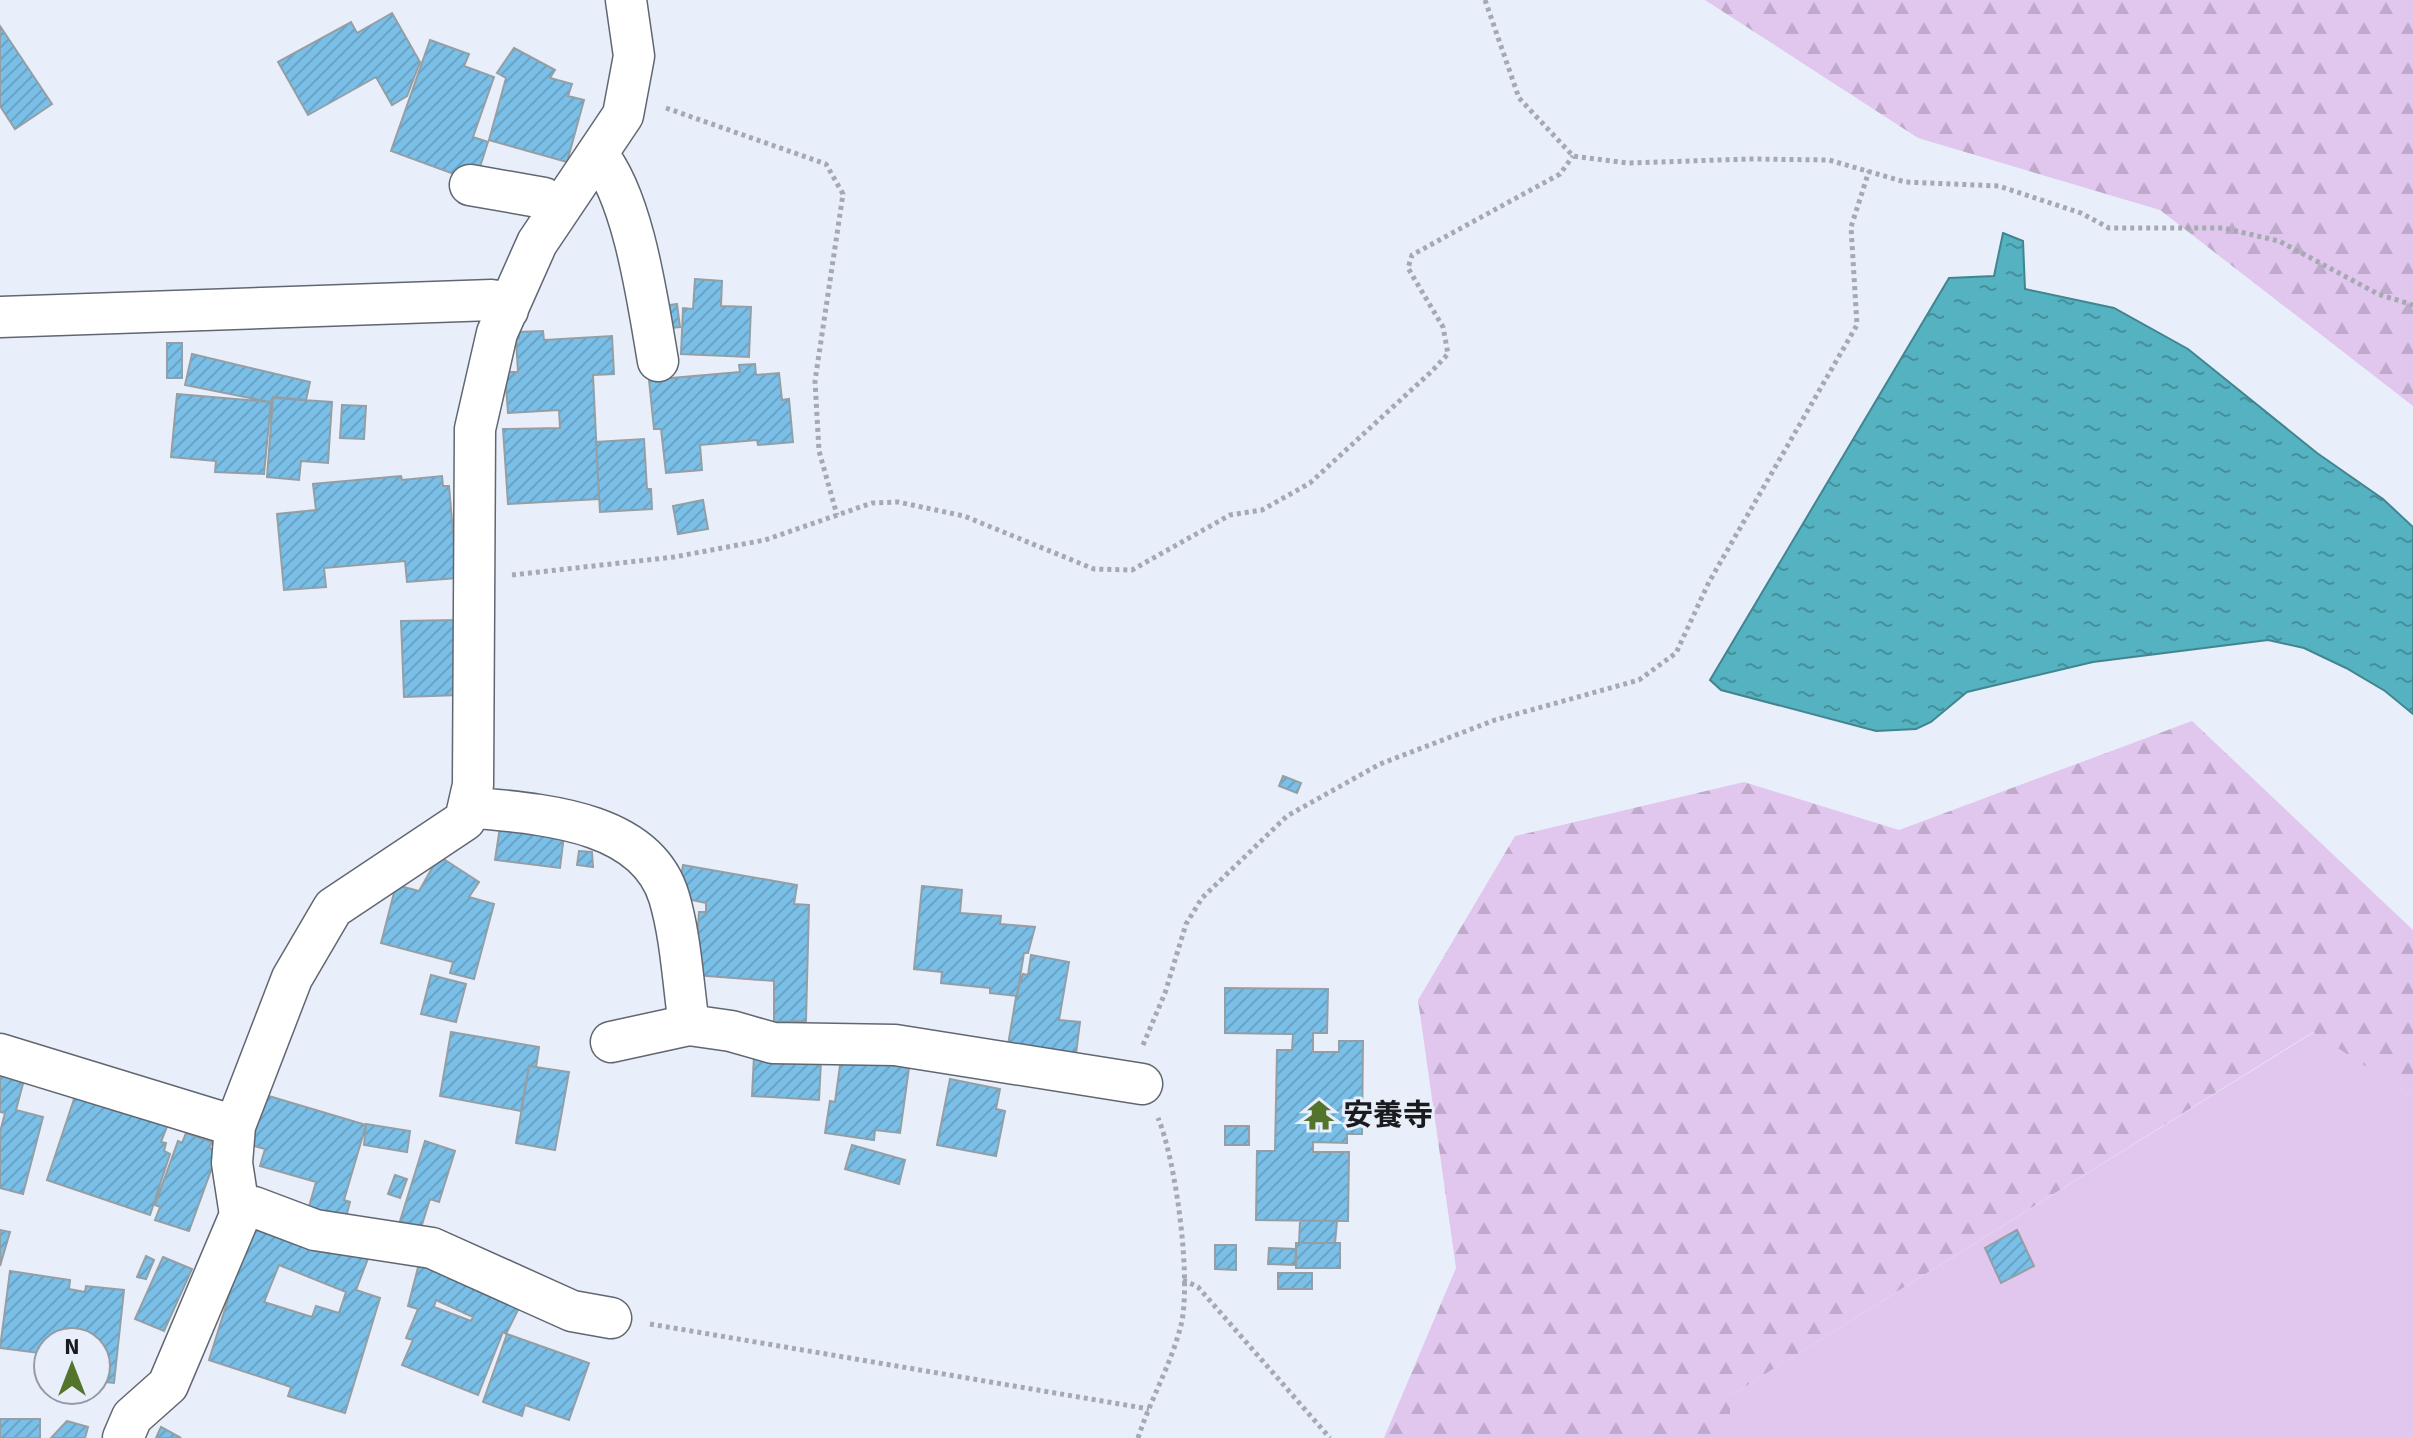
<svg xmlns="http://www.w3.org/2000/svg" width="2413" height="1438" font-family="Signika,'Noto Sans JP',sans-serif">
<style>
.green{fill:#e1c6ee}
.forest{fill:url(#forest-firs)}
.water{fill:url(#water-ripples);stroke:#428590;stroke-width:2}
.building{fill:url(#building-hatch);stroke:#949fa5;stroke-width:2;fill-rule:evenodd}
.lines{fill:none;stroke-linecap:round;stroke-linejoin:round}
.street-casing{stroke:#616770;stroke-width:43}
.path{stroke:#a5aab2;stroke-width:5;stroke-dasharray:4 4;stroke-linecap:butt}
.street{stroke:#fff;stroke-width:40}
.labels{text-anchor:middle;stroke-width:6;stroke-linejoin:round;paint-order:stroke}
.poi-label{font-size:30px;font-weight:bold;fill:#191b1f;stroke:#e9effa;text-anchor:start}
</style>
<defs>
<pattern id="forest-firs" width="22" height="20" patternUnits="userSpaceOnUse" patternTransform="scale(2)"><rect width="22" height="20" fill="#e1c6ee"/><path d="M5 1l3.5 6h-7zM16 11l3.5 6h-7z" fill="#c0aacc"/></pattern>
<pattern id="water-ripples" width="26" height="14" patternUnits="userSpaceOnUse" patternTransform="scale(2)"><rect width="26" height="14" fill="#54b2c1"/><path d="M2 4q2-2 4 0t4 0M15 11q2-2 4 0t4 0" fill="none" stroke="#45909c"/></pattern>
<pattern id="building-hatch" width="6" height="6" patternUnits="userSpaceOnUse" patternTransform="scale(2)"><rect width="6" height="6" fill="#79bfe7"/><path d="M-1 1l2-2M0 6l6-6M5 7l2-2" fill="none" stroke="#68a4c6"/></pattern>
</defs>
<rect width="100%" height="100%" fill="#e9effa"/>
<!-- green -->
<path class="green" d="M2314,1032L2413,1097V1438H1730V1396Z"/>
<!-- forest -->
<path class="forest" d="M1705,0H2413V406L2160,210L1918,138Z
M2192,721L2413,930V1097L2313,1032L1730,1396V1438H1384L1456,1268L1418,1000L1515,836L1744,782L1899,830Z"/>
<!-- water -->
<path class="water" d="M2003,233L2023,241L2025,289L2114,308L2188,349L2317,453L2383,499L2413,527V714L2385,691L2346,668L2304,648L2268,640L2093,662L1967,692L1931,722L1916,729L1876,731L1721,690L1710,680L1949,278L1994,276Z"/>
<!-- building -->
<path class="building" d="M392,13L420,62L407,96L392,105L376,77L308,115L278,62L351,22L357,33Z
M0,26L52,104L15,129L0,106Z
M430,40L469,54L464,66L494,77L473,137L488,142L479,170L466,165L462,177L391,151Z
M514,48L555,70L550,78L572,84L568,96L584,100L567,162L489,140L506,78L497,73Z
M695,279L722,281L721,306L751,307L749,357L681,354L683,308L693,309Z
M677,304L680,327L659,329L656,307Z
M543,331L544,340L612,336L614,374L593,375L599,499L508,504L503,429L560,428L559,410L508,413L505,372H518L516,338H519V332Z
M167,343H182V378H167Z
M192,354L310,382L306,400L273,397L270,402L185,385Z
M755,364L756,375L779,373L782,400L789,399L793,442L758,445L757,440L700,445L702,470L666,473L661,429H654L649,380L740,372L739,365Z
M177,394L271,402L264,474L215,472L216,461L171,457Z
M273,398L332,402L328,463L301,461L299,480L267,477Z
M342,405L366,406L364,439L340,438Z
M644,439L647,489H651L652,509L600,512L596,442Z
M401,476L402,480L442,476L443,486H449L457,578L407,582L405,561L324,568L326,587L284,590L277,514L316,510L313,484Z
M703,500L708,529L678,534L673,506Z
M458,620L459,695L404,697L401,621Z
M1283,776L1301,783L1297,793L1279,786Z
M500,827L564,835L560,868L495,860Z
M579,851L592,852L593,867L577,865Z
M439,856L479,882L469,897L494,904L474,979L450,973L453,962L381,943L396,885L419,891Z
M683,865L797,885L794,904L809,905L806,1021L774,1022V981L694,975L699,912H706V903L678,897Z
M922,886L962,890L960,913L1001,916L1000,924L1035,927L1028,953H1024L1017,996L990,993V988L941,983L942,972L914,969Z
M1031,955L1069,962L1059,1020L1080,1022L1076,1054L1008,1045L1016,997L1023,974L1028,975Z
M431,975L466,984L456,1022L421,1014Z
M1225,988L1328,989L1327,1033H1313V1052H1339V1041H1363L1362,1134H1347V1143L1313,1142V1152H1349L1348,1221L1256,1220L1257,1151H1275L1277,1050H1292L1293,1034L1225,1033Z
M451,1032L539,1047L536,1067L529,1066L521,1111L440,1096Z
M754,1056L821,1061L819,1100L752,1096Z
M841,1058L909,1068L900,1133L875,1130L874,1140L825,1133L830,1101L835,1102Z
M529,1066L569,1072L555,1150L516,1143Z
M0,1073L24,1080L16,1110L43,1117L23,1194L0,1188V1132L5,1113L0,1112Z
M950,1079L1000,1089L996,1109L1005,1111L996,1156L937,1145Z
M76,1093L168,1124L161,1142L166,1143L164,1151L170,1154L150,1215L47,1180Z
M262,1094L366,1125L344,1200L350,1202L345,1221L308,1210L316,1182L260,1166L265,1149L247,1144Z
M366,1124L410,1131L407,1152L364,1145Z
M1225,1126H1249V1145H1225Z
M186,1133L212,1142L209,1148L218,1151L189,1231L155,1220L160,1207L155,1205L178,1141L182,1143Z
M425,1141L455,1151L439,1202L430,1199L421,1228L400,1221Z
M852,1145L905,1160L899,1184L845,1169Z
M395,1175L407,1179L400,1198L388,1194Z
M252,1213L369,1256L356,1290L380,1298L345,1413L288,1396L291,1387L209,1360L229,1296L220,1292ZM279,1265L346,1292L339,1313L316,1306L312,1317L264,1302Z
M1300,1221H1337L1335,1243H1299Z
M0,1230L10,1232L0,1266Z
M2017,1230L2034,1266L2001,1283L1985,1248Z
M1296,1243H1340V1268H1296Z
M1215,1245H1236V1270L1215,1269Z
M1269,1248L1296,1249L1295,1265L1268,1264Z
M146,1256L154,1260L146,1279L137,1277Z
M421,1256L522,1302L506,1334L503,1332L478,1395L402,1365L413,1340L406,1338L418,1309L408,1306ZM436,1300L473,1317L471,1321L434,1307Z
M163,1257L192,1269L164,1331L135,1319Z
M10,1271L70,1280L69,1289L85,1292L86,1286L124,1290L114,1383L96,1381V1342H48V1362L39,1360L40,1353L0,1348Z
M1278,1273H1312V1289H1278Z
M507,1334L589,1363L569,1420L525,1405L522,1416L483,1402Z
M0,1419H40V1438H0Z
M67,1421L88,1427L85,1438H51Z
M161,1427L181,1438H156Z"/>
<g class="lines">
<!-- street casing -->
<g class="street-casing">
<path id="street" d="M597,154C634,197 648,304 658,361
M470,185L544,198L559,210
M0,317L492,300L508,310
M468,807C536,814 645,818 669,897C681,937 683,984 689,1025
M611,1042L689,1025L731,1031L773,1043L895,1045L1142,1084
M0,1054L235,1126
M239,1209L254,1207L315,1230L432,1248L572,1311L611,1318
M123,1438L132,1417L168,1385L240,1215L232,1163L235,1126L292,978L333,908L465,820L473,785L475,429L497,333L537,243L623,115L634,56L626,0"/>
</g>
<!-- path -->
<path class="path" d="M1485,0L1519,98L1573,156L1627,163L1752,159L1829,160L1905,182L1999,186L2081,213L2109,228H2223L2279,241L2378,294L2413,305
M666,108L826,164L843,194L815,381L819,451L837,515
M512,575L674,557L765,540L872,503L898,502L964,516L1094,569L1132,570L1230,515L1262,510L1310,483L1431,372L1448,354L1443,327L1408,268L1412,255L1560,174L1573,156
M1143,1045L1165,993L1186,924L1202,898L1287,816L1380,764L1495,720L1639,680L1676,653L1709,582L1857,325L1851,227L1869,171
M1183,1280L1198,1287L1330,1438
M650,1324L1149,1409
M1138,1438C1150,1401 1170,1366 1180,1329C1193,1286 1176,1160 1158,1118"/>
<!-- street -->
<use href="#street" class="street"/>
</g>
<!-- icons -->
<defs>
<g id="temple-bare" transform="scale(2.4)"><path d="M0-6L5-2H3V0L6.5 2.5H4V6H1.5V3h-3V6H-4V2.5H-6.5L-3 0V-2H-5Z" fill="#53742b" stroke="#e9effa" stroke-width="2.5" paint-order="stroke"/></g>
</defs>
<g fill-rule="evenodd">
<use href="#temple-bare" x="1319" y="1115"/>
</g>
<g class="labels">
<!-- poi labels -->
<g class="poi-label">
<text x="1343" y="1125">安養寺</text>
</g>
</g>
<!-- north arrow -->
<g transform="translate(72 1366)"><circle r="38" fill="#e9effa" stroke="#969aa2" stroke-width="2"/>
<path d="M0-6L14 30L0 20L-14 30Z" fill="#53742b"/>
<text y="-12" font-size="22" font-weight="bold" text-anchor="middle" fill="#191b1f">N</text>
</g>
</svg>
